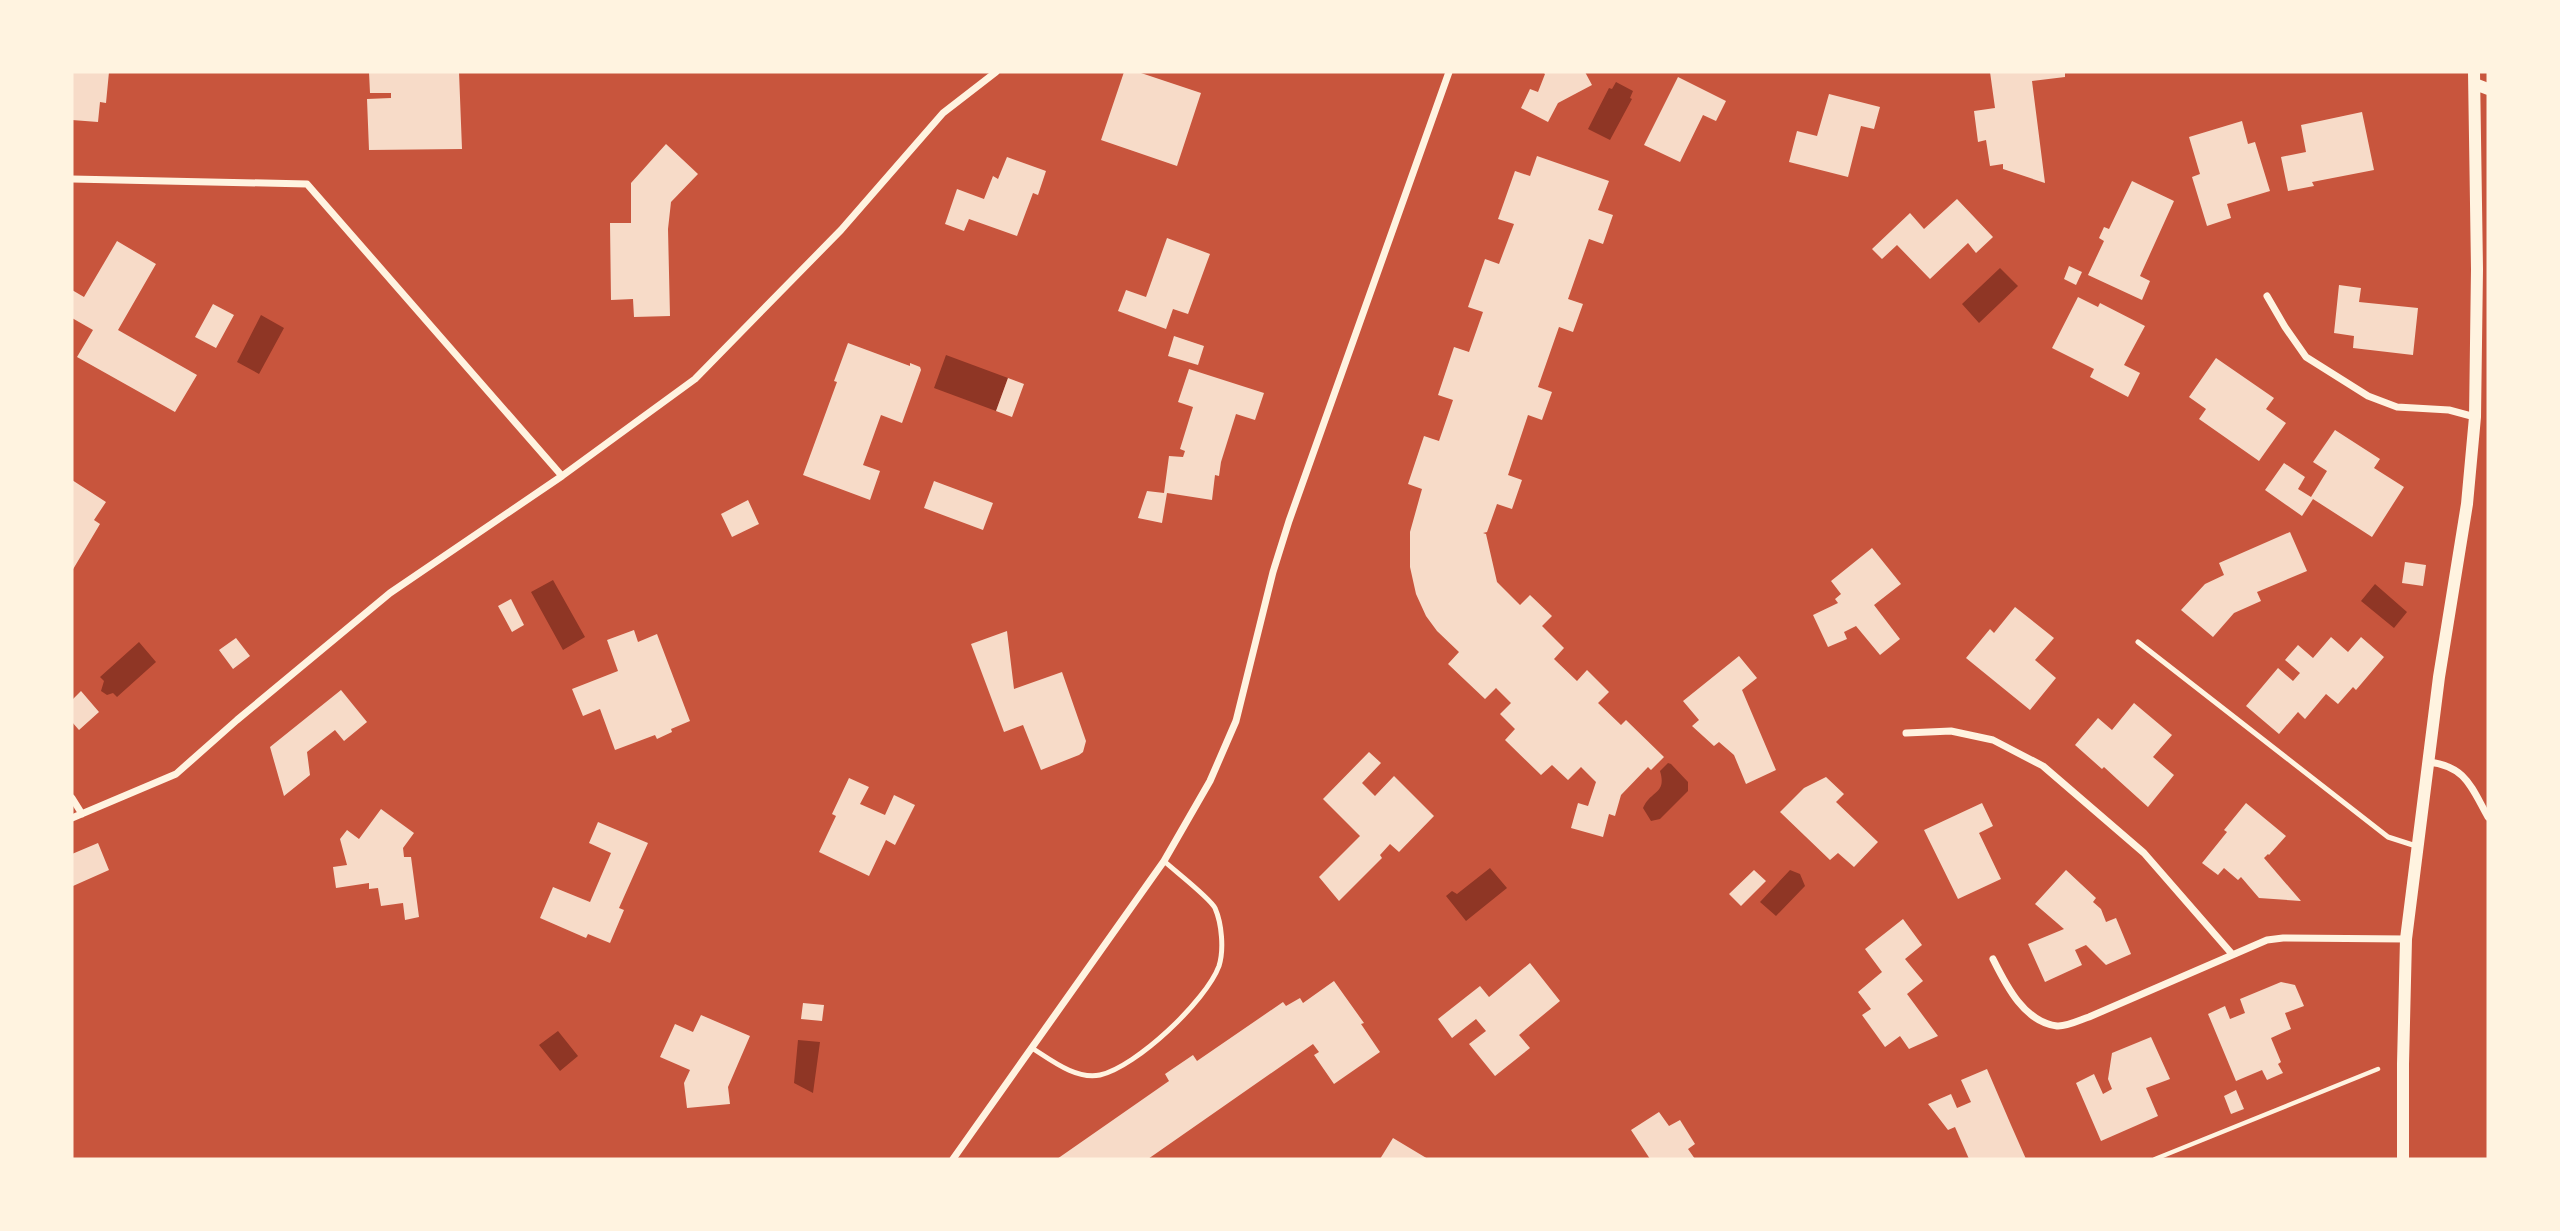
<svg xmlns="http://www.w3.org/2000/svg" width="2560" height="1231" font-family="'Golos Text',sans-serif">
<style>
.water{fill:#8f3625}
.building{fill:#f7dbc8}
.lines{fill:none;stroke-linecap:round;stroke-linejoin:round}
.path{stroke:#fff3e0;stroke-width:4.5}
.service{stroke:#fff3e0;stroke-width:5}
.minor{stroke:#fff3e0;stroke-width:7}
.tertiary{stroke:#fff3e0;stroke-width:12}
</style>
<rect width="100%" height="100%" fill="#c8553d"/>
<!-- water -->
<path class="water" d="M1616,82L1633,91L1630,98L1632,99L1610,140L1588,129L1609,88L1612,89Z
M2000,268L2018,286L1979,323L1962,304Z
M261,315L284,328L259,374L237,362Z
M946,355L1008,378L996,411L934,388Z
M553,580L585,637L563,650L531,592Z
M2375,584L2407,612L2394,628L2361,601Z
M139,642L156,662L117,697L113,693L107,695L101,691L104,681L100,677Z
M1668,763L1671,764L1688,782V791L1660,819L1651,821L1643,808C1651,790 1667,794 1660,771Z
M1490,868L1507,888L1466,921L1446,896L1452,891L1457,894Z
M1790,870L1800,874L1805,886L1776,916L1760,902Z
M558,1031L578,1056L560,1071L539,1045Z
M798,1040L820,1042L813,1093L794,1083Z"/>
<!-- building -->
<path class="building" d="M72,72H109L106,103L100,102L98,122L72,120Z
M369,72H459L462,149L369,150L367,99L391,98V93H370Z
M1124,72H1138L1201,93L1177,166L1101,140Z
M1543,72H1585L1592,85L1558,103L1548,122L1521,108L1530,89L1538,92L1545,74Z
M1990,72H2065V77L2032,81L2045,183L2003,169V164L1990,166L1986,140L1978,142L1974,111L1995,108Z
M1678,77L1726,101L1716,121L1703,115L1680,162L1644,145Z
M1829,94L1880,107L1874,129L1861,126L1848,177L1789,162L1797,131L1817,136Z
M2362,112L2374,170L2312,182L2314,186L2288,191L2281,157L2306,152L2301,125Z
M2242,121L2248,144L2255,142L2270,191L2227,204L2231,218L2207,226L2192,177L2200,174L2189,137Z
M666,144L698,174L671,202L668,229L670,316L634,317L633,299L611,300L610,223H631V183Z
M1537,156L1609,181L1598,210L1613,215L1603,244L1589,239L1568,299L1583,304L1573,332L1559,327L1538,387L1552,392L1542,420L1528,415L1508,475L1522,480L1512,509L1497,504L1487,532L1483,533L1486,534L1497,582L1520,605L1530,595L1552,616L1542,626L1564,648L1554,659L1577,681L1587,670L1609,692L1598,703L1621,725L1626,720L1664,757L1651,770L1648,767L1621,795L1615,816L1609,814L1603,837L1571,828L1578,803L1588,806L1596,782L1581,767L1568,780L1552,765L1541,775L1505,740L1515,729L1500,714L1511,703L1496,688L1485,699L1448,664L1459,652L1437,631L1426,616L1416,594L1410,567V532L1422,489L1408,484L1424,436L1439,441L1453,400L1438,395L1454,347L1469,352L1483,312L1468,307L1485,259L1499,264L1514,224L1498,219L1515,171L1530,176Z
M1007,157L1046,171L1038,195L1033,193L1017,236L969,219L964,231L945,224L957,189L984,199L993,176L998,179Z
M2132,181L2174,201L2140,276L2150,281L2142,300L2088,275L2104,241L2099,238L2104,227L2109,229Z
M1957,199L1993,237L1976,253L1968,243L1930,279L1897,245L1882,259L1872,249L1910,213L1924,229Z
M1167,238L1210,254L1188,314L1173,309L1166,329L1118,311L1126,290L1146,297Z
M117,241L156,264L118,330L197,375L175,412L77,357L93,330L72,318V290L84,297Z
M2069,266L2082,272L2076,285L2064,279Z
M2339,285L2361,288L2359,302L2418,308L2413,355L2353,348L2354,336L2334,333Z
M2078,297L2098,307L2100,303L2145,326L2124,365L2140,373L2128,397L2090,377L2094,369L2052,348Z
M213,304L234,315L216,348L195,337Z
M1174,336L1204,346L1198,365L1168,356Z
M848,343L910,366V363L920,367L921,370L902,423L881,415L863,465L880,471L870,500L803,475L837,382L834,381Z
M2216,358L2274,398L2266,409L2286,423L2259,461L2199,419L2206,409L2189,397Z
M1189,369L1264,393L1255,420L1236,414L1221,462L1219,476L1215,475L1212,500L1167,493L1162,523L1138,518L1147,491L1164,493L1169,456L1183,457L1185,451L1180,449L1193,407L1178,402Z
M1008,378L1024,384L1012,417L996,411Z
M2335,430L2380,459L2374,468L2404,487L2372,537L2313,499L2302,516L2265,490L2284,463L2305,477L2298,489L2311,497L2327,471L2313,462Z
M72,480L106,502L94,520L100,524L72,571Z
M934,481L993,503L983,530L924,508Z
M748,500L759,524L732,537L721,514Z
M2290,532L2307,571L2257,592L2261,601L2234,613L2213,637L2181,610L2205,584L2224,575L2219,563Z
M1872,548L1901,584L1874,605L1900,639L1880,655L1856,626L1844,632L1847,639L1828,647L1813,615L1838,603L1835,599L1841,594L1831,581Z
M2405,562L2426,565L2423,586L2402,583Z
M511,599L524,625L512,632L498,606Z
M2015,607L2054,638L2035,660L2056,678L2030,710L1966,658L1990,629L1994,633Z
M634,630L638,642L657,634L690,721L671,729L672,732L657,739L655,735L615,750L600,709L583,716L572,689L618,671L607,640Z
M1007,631L1014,689L1062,672L1086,741L1083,752L1079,755L1041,770L1023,725L1004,732L971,644Z
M2331,637L2348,652L2361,637L2384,657L2356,690L2353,687L2338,704L2326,694L2305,719L2298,712L2279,734L2246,706L2278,668L2293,681L2300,673L2285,660L2298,645L2313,658Z
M236,638L250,656L233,669L219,650Z
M1739,656L1757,678L1742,690L1776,770L1746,784L1734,755L1719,742L1714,746L1692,726L1699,720L1683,701Z
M341,690L367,722L344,741L335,730L307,752L310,775L284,796L270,747Z
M81,691L99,712L79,730L72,722V700Z
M2134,703L2172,735L2153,757L2174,775L2148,807L2117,779L2104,767L2102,769L2075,745L2098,718L2112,730Z
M1369,752L1381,763L1362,783L1375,796L1394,776L1434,816L1399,852L1390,844L1380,855L1382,858L1339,901L1319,877L1360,836L1323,799Z
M1826,777L1844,794L1836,802L1878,842L1854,867L1838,853L1830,860L1780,812L1804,788Z
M849,778L869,787L860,804L885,815L894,795L915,805L895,845L886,840L869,876L819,852L836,816L832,814Z
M1982,803L1993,826L1979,833L2001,879L1958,899L1924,830Z
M2246,803L2286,836L2269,855L2268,854L2264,858L2301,901L2259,898L2241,877L2238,880L2224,868L2218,875L2202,863L2227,832L2224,830Z
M381,809L414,833L403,848L404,857H411L419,917L405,920L403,903L381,906L378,888L369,889V883L336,888L333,867L347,865L340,839L347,830L359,839Z
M598,822L648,843L619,908L624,910L610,943L588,934L586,938L540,918L553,887L590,902L611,853L589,843Z
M98,843L109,870L73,886L72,854Z
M1754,870L1766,881L1741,906L1729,894Z
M2066,870L2096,898L2093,902L2101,909L2106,922L2116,918L2131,954L2106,965L2086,945L2075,950L2082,965L2045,982L2028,944L2064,929L2035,904Z
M1903,919L1922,945L1905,959L1923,981L1907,994L1938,1036L1909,1049L1900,1036L1885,1047L1862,1015L1871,1009L1858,992L1882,972L1865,949Z
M1530,963L1560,1001L1519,1035L1530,1048L1495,1076L1469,1044L1486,1031L1476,1019L1452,1038L1438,1019L1480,986L1489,997Z
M1334,981L1364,1023L1361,1024L1380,1052L1334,1084L1314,1055L1319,1052L1313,1044L1148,1159H1057L1169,1081L1165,1074L1193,1055L1197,1061L1283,1002L1286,1006L1300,998L1303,1003Z
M2281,982L2295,985L2304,1006L2285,1013L2291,1029L2271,1038L2281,1062L2278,1064L2283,1073L2267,1080L2262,1070L2236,1081L2208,1014L2225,1006L2230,1019L2245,1013L2240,999Z
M803,1003L824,1005L822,1021L801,1019Z
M701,1015L750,1036L728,1087L730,1104L687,1108L684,1083L690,1070L660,1057L675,1024L693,1032Z
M2151,1037L2170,1079L2146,1088L2158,1116L2101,1141L2076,1083L2094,1074L2103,1094L2112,1089L2108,1079L2112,1053Z
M1987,1069L2011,1125L2026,1159H1969L1955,1127L1948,1130L1928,1104L1951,1094L1957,1108L1971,1102L1961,1080Z
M2236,1090L2244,1109L2231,1114L2224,1096Z
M1659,1112L1669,1126L1680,1120L1695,1144L1688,1149L1695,1159H1650L1631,1130Z
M1393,1138L1428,1159H1380Z"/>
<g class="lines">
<!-- path -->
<path class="path" d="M2155,1159L2378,1069"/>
<!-- service -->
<path class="service" d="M2138,642L2388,837L2416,846
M1032,1048C1051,1060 1076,1080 1100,1075C1136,1067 1206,1001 1219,966C1224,950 1222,924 1215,908C1210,898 1175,871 1164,861"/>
<!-- minor -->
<path class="minor" d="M72,179L307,184L562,476
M2267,296L2285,327L2306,357L2368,396L2397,407L2449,410L2475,417
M1906,733L1951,731L1993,740L2043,766L2144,853L2232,954
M2428,762C2466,766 2471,787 2488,817
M72,798L82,814
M72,818L176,774L237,720L390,593L562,476L695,379L841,230L943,113L996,72
M1993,959C2006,985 2024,1022 2057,1026C2066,1027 2080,1020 2089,1017L2267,940L2283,938L2406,939
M953,1159L1164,861L1210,781L1236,721L1273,572L1289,521L1449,72"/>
<!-- tertiary -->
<path class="tertiary" d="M2475,84L2488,89
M2403,1159V1064L2406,939L2439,677L2467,504L2475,417L2477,269L2474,72"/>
</g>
<!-- border -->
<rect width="2560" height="1231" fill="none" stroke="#fff3e0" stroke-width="147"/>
</svg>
